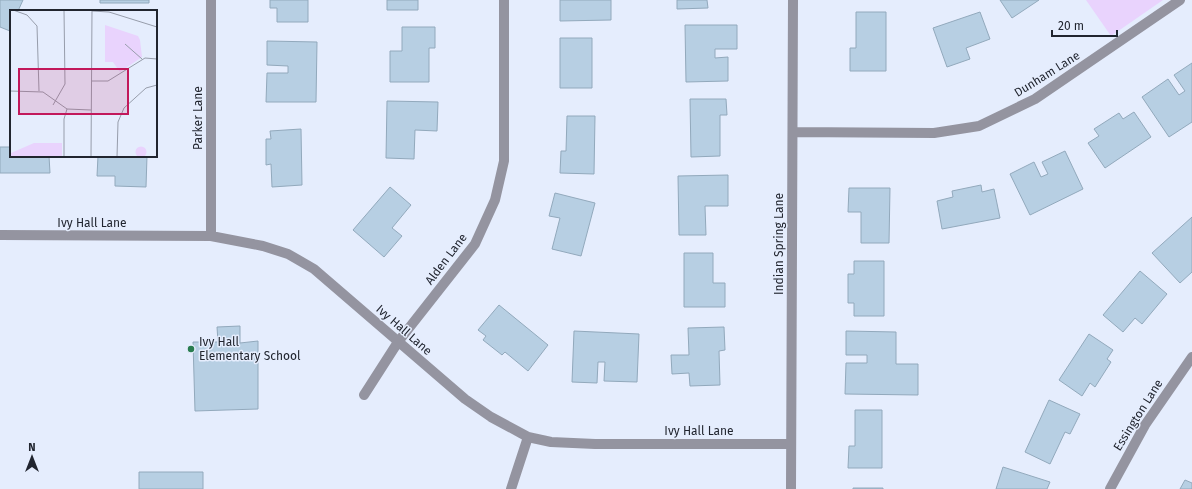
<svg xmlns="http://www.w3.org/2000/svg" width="1192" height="489" font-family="'Fira Sans',sans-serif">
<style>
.green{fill:#e9d3fd}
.building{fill:#b7cfe3;stroke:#92a9bc}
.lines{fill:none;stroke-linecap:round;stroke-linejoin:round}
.street{stroke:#9494a0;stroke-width:10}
.poi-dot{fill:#287c4f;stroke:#e5edfd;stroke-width:1.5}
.labels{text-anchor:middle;stroke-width:3;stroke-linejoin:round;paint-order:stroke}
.street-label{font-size:12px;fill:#21252f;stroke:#e5edfd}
.poi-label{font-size:12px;fill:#21252f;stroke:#e5edfd;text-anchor:start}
.inset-road{fill:none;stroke:#979dab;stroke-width:1}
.view{fill:#c2185b;fill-opacity:0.15;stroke:#c2185b;stroke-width:2}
.inset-edge{fill:none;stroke:#21252f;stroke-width:2}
</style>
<rect width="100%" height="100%" fill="#e5edfd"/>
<!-- green -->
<path class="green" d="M1086,0H1163L1111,36Z"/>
<!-- building -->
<path class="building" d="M0,0H23L18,11H11L10,31L0,27Z
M100,0H149V3H100Z
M270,0H308V22H277V8H270Z
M387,0H418V10H387Z
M560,0H611V20L560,21Z
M677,0H707L708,8L677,9Z
M1000,0H1039L1012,18Z
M856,12H886V71H850V48H856Z
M980,12L990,39L966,48L970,59L947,67L933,28Z
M685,25H737V49H715V58L728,57V81L686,82Z
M402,27H435V48H429V82H390V51H402Z
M560,38H592V88H560Z
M267,41L317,42L316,102H266L267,73H288V66L267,65Z
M1192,63V122L1169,137L1142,97L1168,79L1179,95L1185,91L1174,75Z
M690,99H726L727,115H720V156L691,157Z
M387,101L438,102L437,131L415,130L414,159L386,158Z
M1134,112L1151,137L1105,168L1088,143L1099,136L1094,129L1119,113L1123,119Z
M567,116H595L594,174L560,173L561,151H566Z
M301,129L302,185L272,187L271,164L266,165V139H271L270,131Z
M0,147H11V156H49L50,173H0Z
M1065,151L1083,189L1030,215L1010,174L1034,162L1041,177L1048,174L1042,162Z
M98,156H147L146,187L115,186V176H97Z
M728,175V206H705L706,235H679L678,176Z
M981,185L982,192L994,189L1000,218L942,229L937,201L953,197L952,191Z
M390,187L411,205L392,228L402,236L384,257L353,230Z
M849,188H890L889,243H861V212H848Z
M555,193L595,203L581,256L552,249L560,218L549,216Z
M1192,217V272L1180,283L1152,253Z
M684,253H713V283H725V307H684Z
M854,261H884V316H854V303H848V274H854Z
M1140,271L1167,294L1142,324L1135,318L1123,332L1103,315Z
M499,305L548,345L528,371L505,352L502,355L483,340L486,336L478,330Z
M240,326V343L258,341V409L195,411L193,342H218L217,327Z
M724,327L725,350L719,351L720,385L690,386L689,373L672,374L671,355H689L688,328Z
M574,331L639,334L637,382L604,381L605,362H598L597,383L572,382Z
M846,331L896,332V364H918V395L845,394L846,363H867V355H846Z
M1089,334L1113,350L1107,359L1111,362L1095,387L1090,383L1082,396L1059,380Z
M1049,400L1080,414L1070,434L1065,432L1050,464L1025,452Z
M855,410H882V468H848L849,446H855Z
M1003,467L1050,482L1047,489H996Z
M139,472H203V489H139Z
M1185,480L1192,483V489H1180Z
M853,488H883V489H853Z"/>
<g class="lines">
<!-- street -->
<path class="street" d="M211,0V236
M793,132L934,133L979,126L1035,99L1180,0
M0,235L211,236L263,246L288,254L314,269L465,399L491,417L528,437L551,442L595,444H791
M364,395L398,342L475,244L495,200L504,161V0
M511,489L528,437
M791,489L793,0
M1110,489L1145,425L1192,357"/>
</g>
<!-- markers -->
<circle class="poi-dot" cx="191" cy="349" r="4"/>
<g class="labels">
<!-- street labels -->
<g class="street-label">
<text transform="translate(1047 74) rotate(-32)" y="4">Dunham Lane</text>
<text transform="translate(198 118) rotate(-90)" y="4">Parker Lane</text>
<text x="92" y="227">Ivy Hall Lane</text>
<text transform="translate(779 244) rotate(-90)" y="4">Indian Spring Lane</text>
<text transform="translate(446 259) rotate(-53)" y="4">Alden Lane</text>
<text transform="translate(404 330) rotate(41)" y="4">Ivy Hall Lane</text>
<text transform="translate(1138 415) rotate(-58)" y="4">Essington Lane</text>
<text x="699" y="435">Ivy Hall Lane</text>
</g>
<!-- poi labels -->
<g class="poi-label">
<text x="199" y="346">Ivy Hall<tspan x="199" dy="14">Elementary School</tspan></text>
</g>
</g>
<!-- overview -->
<g transform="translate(10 10)">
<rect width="147" height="147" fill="#e5edfd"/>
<path d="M95,15L128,26L130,30L132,47L110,62L103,52H95ZM24,133H52V147H1V143ZM125.5 142a5.5 5.5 0 1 1 11 0a5.5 5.5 0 1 1-11 0Z" fill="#e9d3fd"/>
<path class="inset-road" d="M3,0L17,5L27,16L29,81M82,1L99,2L147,17M115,34L132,49M81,71H98L135,48L147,49M0,81L33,82L57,99L81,100M43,95L55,74L54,0M54,147V109L57,99M81,147L82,0M107,147L108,112L114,98L136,78L147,75"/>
<path class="view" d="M9,59H118V104H9Z"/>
<rect width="147" height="147" class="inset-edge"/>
</g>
<!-- north arrow -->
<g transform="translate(32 457)" stroke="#e5edfd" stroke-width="3" paint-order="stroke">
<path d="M0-3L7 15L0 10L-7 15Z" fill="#21252f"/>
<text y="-6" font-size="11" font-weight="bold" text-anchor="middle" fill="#21252f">N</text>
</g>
<!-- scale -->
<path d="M1052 30v6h65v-6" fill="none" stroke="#21252f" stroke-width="2"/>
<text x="1058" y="30" font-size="12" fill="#21252f" stroke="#e5edfd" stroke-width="3" paint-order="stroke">20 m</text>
</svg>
